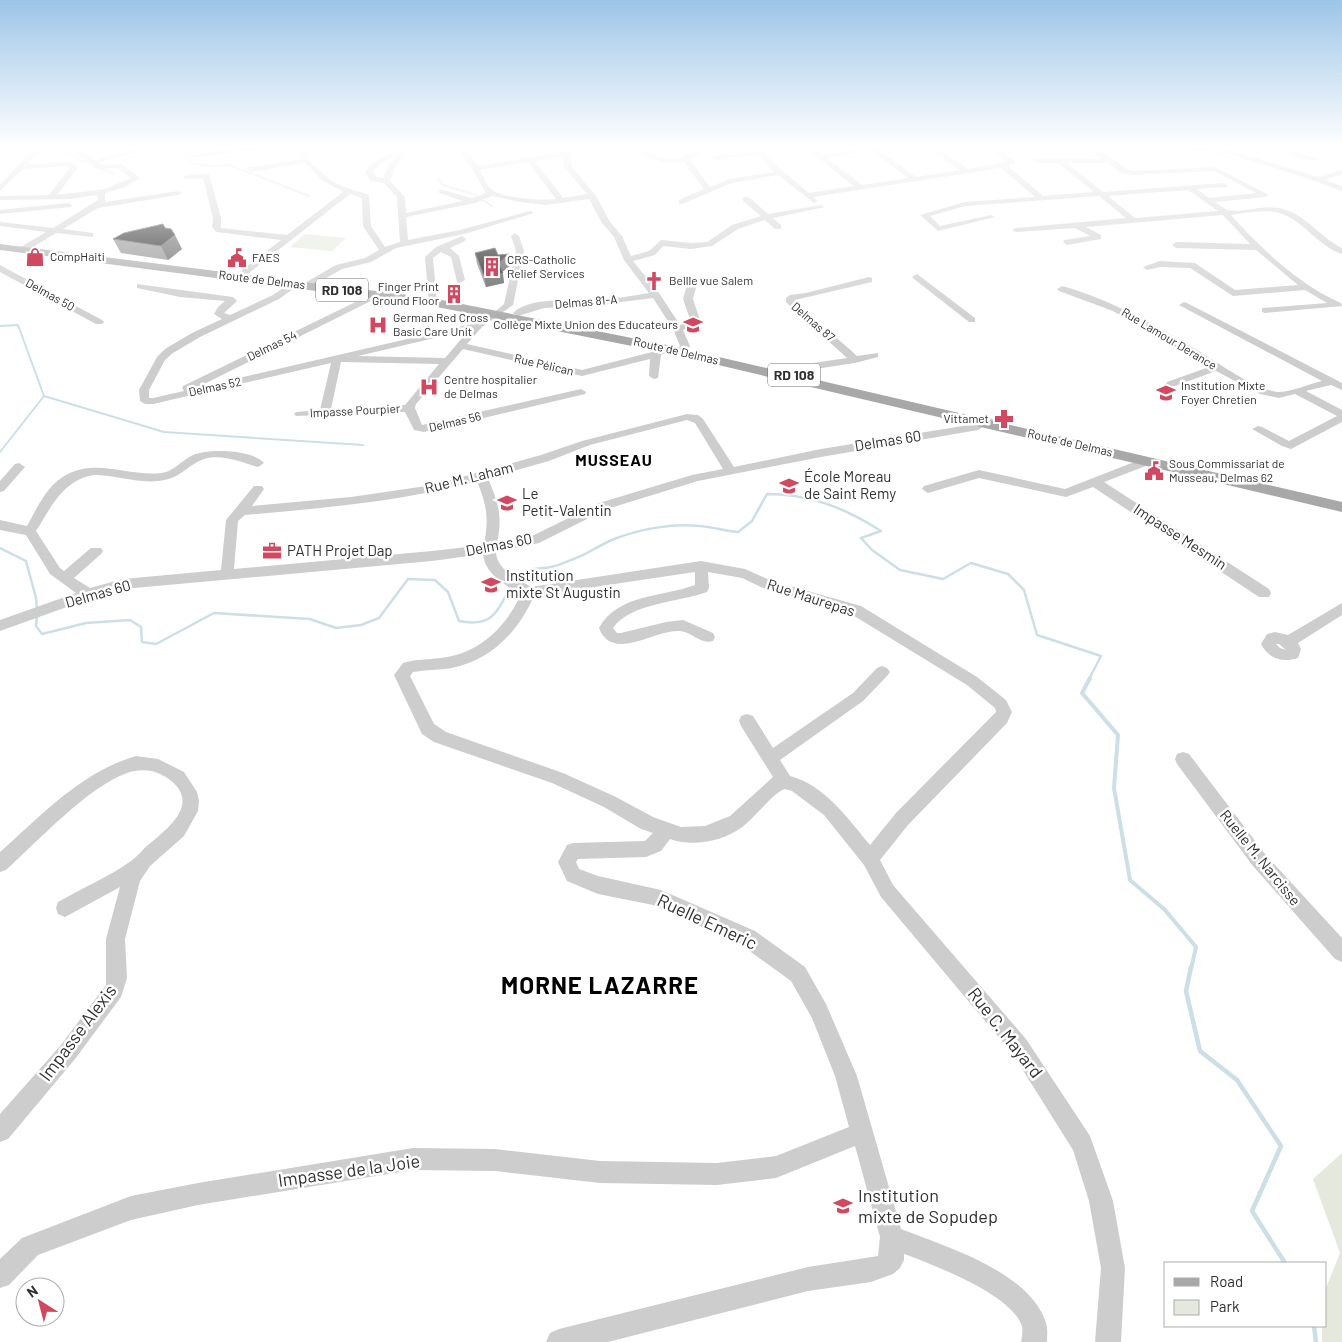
<svg xmlns="http://www.w3.org/2000/svg" width="1342" height="1342" font-family="Barlow,sans-serif">
<style>
.green{fill:#e4e8dd}
.lines{fill:none;stroke-linecap:round;stroke-linejoin:round}
.stream-far3{stroke:#ccdfe6;stroke-width:2}
.stream-far2{stroke:#ccdfe6;stroke-width:2.5}
.stream-far1{stroke:#ccdfe6;stroke-width:4}
.stream{stroke:#ccdfe6;stroke-width:4.5}
.minor{fill:#cdcdcd;fill-rule:evenodd}
.major{fill:#a8a8a8;fill-rule:evenodd}
.wall{fill:#8b8b8b}
.shaded-wall{fill:#5d5d5d}
.building{fill:#171717;stroke:#5d5d5d}
.labels{text-anchor:middle;stroke-width:5;stroke-linejoin:round;paint-order:stroke}
.far-poi-label{font-size:12px;fill:#303030;stroke:#fff;text-anchor:start}
.far-street-label{font-size:12px;fill:#303030;stroke:#fff}
.shield{fill:#fff;stroke:#6e6e6e;stroke-width:1}
.shield-label{font-size:14px;font-weight:bold;fill:#303030}
.street-label{font-size:15px;fill:#303030;stroke:#fff}
.poi-label{font-size:15px;fill:#303030;stroke:#fff;text-anchor:start}
.far-district-label{font-size:16px;font-weight:bold;letter-spacing:1px;fill:#000;stroke:#fff}
.near-street-label{font-size:18px;fill:#303030;stroke:#fff}
.near-poi-label{font-size:18px;fill:#303030;stroke:#fff;text-anchor:start}
.near-district-label{font-size:24px;font-weight:bold;letter-spacing:1px;fill:#000;stroke:#fff}
</style>
<rect width="100%" height="100%" fill="#fff"/>
<!-- green -->
<path class="green" d="M305,234L346,238L332,251L290,247Z
M1342,1153V1342H1322V1326H1326V1288L1340,1253L1313,1179Z"/>
<g class="lines">
<!-- stream-far3 -->
<path class="stream-far3" d="M49,145L92,165
M166,145L180,152L193,164L210,166L230,165L309,196
M98,167L114,174
M438,178L443,185L473,194L492,206
M0,326L18,325L44,396L0,452
M44,396L164,432L363,445"/>
<!-- stream-far2 -->
<path class="stream-far2" d="M0,548L26,561L36,598L37,610
M37,616L36,626L42,634L86,623L130,620L141,627L142,642L156,644L214,613L310,619L336,628L361,625L379,618L408,579L435,580L448,592L459,621C510,631 495,587 529,571C536,567 544,569 551,567C560,565 568,561 576,558C590,553 601,544 614,539C640,529 673,523 700,526C713,527 725,531 738,532L752,521L767,494C810,494 845,508 881,531L861,538L872,550L900,570L943,579L971,563L1008,574L1024,590L1037,635L1101,656L1089,679"/>
<!-- stream-far1 -->
<path class="stream-far1" d="M1090,678L1082,693L1118,735L1114,788L1130,880L1165,910L1196,947L1191,969"/>
<!-- stream -->
<path class="stream" d="M1191,967L1186,991L1200,1051L1237,1080L1281,1146L1252,1211L1285,1263
M1314,1326L1316,1342"/>
<!-- minor -->
<path class="minor" d="M67,145H75L79,148L101,145L83,151L102,165L122,164L140,178L125,187L105,193V202L178,191L182,193L178,195L98,208L63,229L93,233V237L56,233L25,252H19V248L46,232L0,226V222L53,228L98,200L97,195L71,199L0,200V196L49,195L69,169L68,166L23,169L0,191V185L34,148L41,150L28,164L69,162L77,166V169L57,195L105,189L131,178L117,168L97,169Z
M262,145H281L277,147L195,158L191,156L195,154Z
M295,145H302C310,166 329,182 350,189C357,192 363,192 369,195L371,226L385,247L400,242L397,197L384,183L370,181L365,172C375,159 388,151 405,153L406,155L397,164L390,181L405,197L406,213L463,201L439,193V189L472,198L486,193L473,170L454,145H461L478,166L563,152L566,145H572L570,154L572,167L596,196L610,222L622,236L631,256L649,251L661,240L691,243L707,242L732,225L761,216L743,201V197H749L768,214L821,205L825,207L773,218L781,225V229H775L765,220L738,229L712,246L691,249L663,246L655,255L633,261L659,293L680,325L691,322L683,299L687,284L692,281L697,284L693,299L701,323L683,330L690,346L686,355L682,356L677,353L680,346L673,329L653,298L598,305L544,308L518,316L513,313C530,296 577,301 600,300C616,298 633,296 649,293L624,260L614,237L602,223L589,199L546,205L520,202L492,196L475,203L406,217L408,240L460,230L530,211L534,213L464,234L396,248L371,262L342,269L309,288H303V284L336,265L365,258L379,250L363,226L362,198L350,194L240,280H234V276L281,240L216,232L212,227L213,218L203,178L187,179L183,177L187,175L209,174L221,218V228L287,235L343,192L322,180L305,163L251,172L247,170L248,166L254,167L302,159ZM394,157H396L390,163L383,178L376,177L373,172L379,164ZM563,157L564,167L587,194L563,198L535,161ZM528,162L556,199C543,201 498,198 490,188C486,184 483,176 480,170Z
M631,145C640,145 642,148 649,152C665,162 680,161 694,151L689,145H696L702,151L690,160L710,187L730,179L774,172L758,155L716,160L712,158L716,156L754,151L748,145H756L783,171L809,193L854,186L802,145H809L822,155L867,148L866,145L875,147L904,145L879,150L916,177L960,170L923,145H931L969,169L1006,162L984,145H992L1014,160V164L1008,166L1043,196L1094,192L1058,163H1036L1032,161L1036,159H1101L1090,151L1071,145L1095,147L1127,169L1132,171L1215,167L1269,195L1265,197L1215,202C1219,204 1224,209 1228,210C1244,213 1262,205 1279,208C1305,213 1319,237 1342,248V254C1317,246 1304,220 1279,213C1264,209 1247,213 1231,215C1260,248 1301,286 1341,303L1342,306L1265,313L1262,312V308L1327,303L1305,290L1233,296L1190,268L1160,267L1147,270L1143,267L1160,261L1195,263L1235,290L1298,285L1256,250L1176,248L1172,245L1176,242L1250,244L1223,215L1086,227L1101,235V239L1067,245L1063,242L1064,240L1090,236L1075,228L1016,232L1012,230L1016,228L1126,218L1099,196L965,206L930,216L940,226L991,215L995,217L938,231L920,215L965,202L1035,197L1001,168L813,197L818,201L814,203L778,175L732,183L682,204H679V200L704,189L684,162C664,164 646,160 631,145ZM872,151L908,178L862,185L827,158ZM1067,163H1108L1121,173L1132,175L1214,171L1256,193L1209,198L1197,189L1227,187L1228,185L1224,183L1103,192ZM1188,190L1218,211L1135,218L1108,196Z
M1162,145H1185L1230,150L1318,177L1342,170V174L1325,180L1342,186V191L1309,179L1229,154L1166,147Z
M1274,145H1283L1303,154L1320,159L1316,161L1298,158Z
M1333,145H1342V150Z
M141,147H144V151L100,162L96,160Z
M68,203L72,205L71,207L0,214V210Z
M515,233L519,236L524,251L513,305L482,327L467,344L582,370L652,352L660,348H668V352L661,355L658,378L654,379L649,376L650,359L582,376L463,349L416,404L415,408L422,425L581,389L586,392L585,394L424,432L414,430L405,412L296,416L294,414L296,412L320,410L331,363L153,404H145L140,401L139,390L157,357L165,349L192,333L222,319L214,314L218,307L225,301L180,297L137,288V284L233,297L237,301L224,313L230,315L273,295L292,282H298L300,284L279,299L200,337L173,353L165,360L149,390V398H153L184,391L182,388L183,386L376,292L381,295L379,297L196,388L476,323L497,310L504,304L516,251L511,236ZM469,330L445,358L358,356ZM341,362L439,364L405,405L331,409Z
M462,236L466,239L465,241L450,248L459,256L465,280L460,283L457,282L451,257L441,252L433,258L437,302L435,304H429L425,257L436,247Z
M0,265L102,320L104,322L102,324H96L0,272Z
M917,274L975,318V322H969L914,279L912,277Z
M869,277L872,278V282L795,300C814,321 837,337 857,356L878,353V357L855,363L782,374L777,377L773,376L772,374L775,369L779,368L847,358C827,339 805,322 786,302V298L790,295L806,293Z
M1062,286C1110,299 1154,325 1197,350C1217,362 1255,390 1278,392C1291,392 1309,384 1322,381L1179,305L1184,302L1187,303L1342,383V390L1331,385L1306,391L1342,410V422L1291,449L1282,446L1252,429L1258,426L1262,427L1289,441L1337,416L1295,394L1279,398L1260,394L1216,371L1175,386H1167L1166,384L1167,382L1209,367L1113,311L1059,291L1057,289Z
M687,414L698,415L703,419L734,467L821,449L975,424L988,417L994,420L978,430L821,457L698,481L607,509L539,543L496,552C497,570 517,579 531,587L701,561L745,569L772,581L861,606L977,677L1006,700L1012,712L1007,723L908,825L880,860L893,885L1026,1039L1090,1136L1113,1201L1125,1268L1121,1342H1095L1101,1268L1089,1201L1073,1150L1012,1053L881,897L864,865L824,815L792,791L785,789C776,792 768,802 761,809C755,815 748,823 741,828C721,842 692,847 670,839L661,851L646,857L578,859L576,862L579,869L598,876L661,890L755,931L805,967L826,1004L857,1076L901,1229C947,1247 1030,1272 1046,1323C1048,1329 1047,1336 1047,1342H1021C1022,1337 1023,1331 1022,1326C1011,1294 934,1265 904,1254V1260L900,1268L893,1274L871,1282L808,1291L608,1342H546L550,1333L559,1329L808,1267L878,1256L880,1237L855,1146L776,1178L717,1185L600,1183L495,1171L413,1170L198,1205L131,1220L38,1255L9,1285L0,1288V1259L22,1238L131,1196L198,1183L413,1148L495,1149L600,1161L717,1163L776,1156L849,1127L835,1076L812,1018L791,981L741,945L653,905L598,894L567,881L558,862L567,845L573,843L645,841L653,833L641,829L604,807L552,783L434,742L422,734L394,675L403,663C419,658 436,660 452,656C485,648 508,623 521,594C505,585 485,574 483,554L432,561L123,589L92,598L0,631V620L76,593L50,574L26,535L0,530V520L27,526C37,508 47,485 66,475C98,458 129,477 161,473C173,472 181,461 191,456C206,448 252,449 264,463L258,467C238,461 214,450 194,464C184,470 177,478 164,480C142,485 117,475 94,475C63,480 52,506 36,531L60,568L64,571L91,548H101L103,551L101,554L74,578L90,588L123,579L221,570L226,520L254,486H262L264,489L252,506L351,497L433,485L541,455L582,441ZM687,420L695,423L723,469L692,475L599,503L530,537L497,543C503,515 498,503 488,478L549,461L590,445ZM477,481C487,506 489,518 484,545L432,551L234,569L238,521L245,515C323,508 400,502 477,481ZM695,572V585C663,597 617,594 599,628C612,663 655,629 680,631C692,632 701,645 713,641L715,637L713,633L683,620L666,622L621,633H617L613,628C630,603 680,602 707,592L709,588L708,572L742,578L763,588L851,614L967,685L995,708L996,712L896,813L870,845C849,820 825,785 790,776L780,760L863,701L887,676L890,672L887,668L882,666L877,668L853,693L773,748L753,716L747,714L741,716L739,721L741,726L773,777L730,816L705,826L681,827L653,817L616,797L563,773L446,732L434,724L410,676L413,672C426,670 439,670 452,668C491,660 518,632 534,596Z
M1147,457L1153,461L1151,464L1104,482L1269,589L1271,593L1269,597H1259L1093,487L1066,497L979,478L928,493L922,489L924,486L979,470L1065,489Z
M19,463L25,467L4,491L0,492V481L15,464Z
M1342,603V615L1298,643L1301,649L1298,658C1282,663 1269,659 1261,644L1267,634L1275,632L1288,635ZM1276,644H1279L1286,650L1280,648Z
M1183,752L1189,754L1265,854L1342,938V962L1335,959L1253,866L1177,764L1175,759L1177,754Z
M136,756L158,759L184,772L197,792L199,801L198,811L184,836L150,866L140,881L125,939L127,978L121,997L75,1059L8,1139L0,1142V1114L61,1045L106,985V939L120,887L65,917L58,914L56,908L58,902C82,888 109,877 131,861C137,857 142,850 148,845C167,829 201,804 170,780C157,770 142,768 127,773C89,786 37,842 6,870L0,872V852C42,815 81,772 136,756Z"/>
<!-- major -->
<path class="major" d="M0,244L432,298L667,345L1342,502V512L667,353L432,306L0,250Z"/>
</g>
<!-- wall -->
<path class="wall" d="M165,228L182,249L168,260L121,253L113,239Z
M475,253L498,255L509,254L511,265L502,272L504,283L486,287L477,264Z"/>
<!-- shaded-wall -->
<path class="shaded-wall" d="M175,235L182,249L168,260L161,246Z
M509,254L511,265L501,273H503L504,283L486,287L484,276Z"/>
<!-- building -->
<path class="building" d="M163,224L165,228L171,229L175,235L161,246L113,239L124,233Z
M495,248L498,255L509,254L499,263L503,273L484,276L475,253Z"/>
<!-- sky -->
<linearGradient id="sky" x2="0" y2="1"><stop stop-color="#9dc5e7"/><stop offset="0.44" stop-color="#fff"/><stop offset="1" stop-color="#fff" stop-opacity="0"/></linearGradient>
<rect width="1342" height="333" fill="url(#sky)"/>
<!-- icons -->
<defs>
<g id="shop-bare" transform="scale(1.5)"><path d="M-5-2.5h2.3a2.7 3.5 0 0 1 5.4 0H5L5.5 6h-11ZM-1.5-2.5h3a1.5 2.3 0 0 0-3 0Z" fill="#d04961" stroke="#fff" stroke-width="2.5" paint-order="stroke"/></g>
<g id="civic-bare" transform="scale(1.5)"><path d="M-.6-6.5H3V-4.5H.6V-3L4-1V1h2V6H-6V1h2V-1L-.6-3ZM-1.2 2.5V6h2.4V2.5Z" fill="#d04961" stroke="#fff" stroke-width="2.5" paint-order="stroke"/></g>
<g id="building-bare" transform="scale(1.5)"><path d="M-4-6H4V6H1V3H-1V6H-4ZM-2.5-4.3h1.7v1.8h-1.7ZM.8-4.3h1.7v1.8H.8ZM-2.5-1h1.7V.8h-1.7ZM.8-1h1.7V.8H.8Z" fill="#d04961" stroke="#fff" stroke-width="2.5" paint-order="stroke"/></g>
<g id="church-bare" transform="scale(1.5)"><path d="M-1.2-6h2.4v3.5h3.3v2.4h-3.3V6h-2.4V-.1h-3.3v-2.4h3.3Z" fill="#d04961" stroke="#fff" stroke-width="2.5" paint-order="stroke"/></g>
<g id="hospital-bare" transform="scale(1.5)"><path d="M-5-5h3v3.5h4V-5h3V5h-3V1.5h-4V5h-3Z" fill="#d04961" stroke="#fff" stroke-width="2.5" paint-order="stroke"/></g>
<g id="school-bare" transform="scale(1.5)"><path d="M0-5L7-2L0 1L-7-2ZM-4 1L0 2.5L4 1V4Q0 6-4 4Z" fill="#d04961" stroke="#fff" stroke-width="2.5" paint-order="stroke"/></g>
<g id="pharmacy-bare" transform="scale(1.5)"><path d="M-2-6h4v4h4v4h-4v4h-4v-4h-4v-4h4Z" fill="#d04961" stroke="#fff" stroke-width="2.5" paint-order="stroke"/></g>
<g id="office-bare" transform="scale(1.5)"><path d="M-6-3h4V-5.5h4V-3h4V5H-6ZM-1-4.5V-3h2v-1.5ZM-6 0V1H6V0Z" fill="#d04961" stroke="#fff" stroke-width="2.5" paint-order="stroke"/></g>
</defs>
<g fill-rule="evenodd">
<use href="#shop-bare" x="35" y="257"/>
<use href="#civic-bare" x="237" y="258"/>
<use href="#building-bare" x="492" y="267"/>
<use href="#church-bare" x="654" y="281"/>
<use href="#building-bare" x="454" y="294"/>
<use href="#hospital-bare" x="378" y="325"/>
<use href="#school-bare" x="693" y="325"/>
<use href="#hospital-bare" x="429" y="387"/>
<use href="#school-bare" x="1166" y="393"/>
<use href="#pharmacy-bare" x="1004" y="419"/>
<use href="#civic-bare" x="1154" y="471"/>
<use href="#school-bare" x="789" y="486"/>
<use href="#school-bare" x="507" y="503"/>
<use href="#office-bare" x="272" y="551"/>
<use href="#school-bare" x="491" y="585"/>
<use href="#school-bare" x="843" y="1206"/>
</g>
<g class="labels">
<!-- far-poi labels -->
<g class="far-poi-label">
<text x="50" y="261">CompHaiti</text>
<text x="252" y="262">FAES</text>
<text x="507" y="264">CRS-Catholic<tspan x="507" dy="14">Relief Services</tspan></text>
<text x="669" y="285">Bellle vue Salem</text>
<text x="439" y="291" text-anchor="end">Finger Print<tspan x="439" dy="14">Ground Floor</tspan></text>
<text x="393" y="322">German Red Cross<tspan x="393" dy="14">Basic Care Unit</tspan></text>
<text x="678" y="329" text-anchor="end">Collège Mixte Union des Educateurs</text>
<text x="444" y="384">Centre hospitalier<tspan x="444" dy="14">de Delmas</tspan></text>
<text x="1181" y="390">Institution Mixte<tspan x="1181" dy="14">Foyer Chretien</tspan></text>
<text x="989" y="423" text-anchor="end">Vittamet</text>
<text x="1169" y="468">Sous Commissariat de<tspan x="1169" dy="14">Musseau, Delmas 62</tspan></text>
</g>
<!-- far-street labels -->
<g class="far-street-label">
<text transform="translate(262 280) rotate(7)" y="4">Route de Delmas</text>
<text transform="translate(50 295) rotate(29)" y="4">Delmas 50</text>
<text transform="translate(586 302) rotate(-5)" y="4">Delmas 81-A</text>
<text transform="translate(813 322) rotate(41)" y="4">Delmas 87</text>
<text transform="translate(1169 339) rotate(31)" y="4">Rue Lamour Derance</text>
<text transform="translate(272 346) rotate(-26)" y="4">Delmas 54</text>
<text transform="translate(676 351) rotate(13)" y="4">Route de Delmas</text>
<text transform="translate(544 365) rotate(13)" y="4">Rue Pélican</text>
<text transform="translate(215 387) rotate(-12)" y="4">Delmas 52</text>
<text transform="translate(355 411) rotate(-3)" y="4">Impasse Pourpier</text>
<text transform="translate(455 422) rotate(-13)" y="4">Delmas 56</text>
<text transform="translate(1070 443) rotate(13)" y="4">Route de Delmas</text>
</g>
<!-- shield labels -->
<g class="shield">
<rect x="316" y="278.5" width="52" height="23" rx="4"/>
<rect x="768" y="363.5" width="52" height="23" rx="4"/>
</g>
<g class="shield-label">
<text x="342" y="295">RD 108</text>
<text x="794" y="380">RD 108</text>
</g>
<!-- street labels -->
<g class="street-label">
<text transform="translate(888 441) rotate(-9)" y="5">Delmas 60</text>
<text transform="translate(469 478) rotate(-14)" y="5">Rue M. Laham</text>
<text transform="translate(1180 537) rotate(33)" y="5">Impasse Mesmin</text>
<text transform="translate(499 545) rotate(-11)" y="5">Delmas 60</text>
<text transform="translate(98 594) rotate(-16)" y="5">Delmas 60</text>
<text transform="translate(811 598) rotate(18)" y="5">Rue Maurepas</text>
<text transform="translate(1260 858) rotate(51)" y="5">Ruelle M. Narcisse</text>
</g>
<!-- poi labels -->
<g class="poi-label">
<text x="804" y="482">École Moreau<tspan x="804" dy="17">de Saint Remy</tspan></text>
<text x="522" y="499">Le<tspan x="522" dy="17">Petit-Valentin</tspan></text>
<text x="287" y="556">PATH Projet Dap</text>
<text x="506" y="581">Institution<tspan x="506" dy="17">mixte St Augustin</tspan></text>
</g>
<!-- far-district labels -->
<g class="far-district-label">
<text x="614" y="466">MUSSEAU</text>
</g>
<!-- near-street labels -->
<g class="near-street-label">
<text transform="translate(707 922) rotate(25)" y="6">Ruelle Emeric</text>
<text transform="translate(78 1033) rotate(-53)" y="6">Impasse Alexis</text>
<text transform="translate(1005 1033) rotate(52)" y="6">Rue C. Mayard</text>
<text transform="translate(349 1171) rotate(-8)" y="6">Impasse de la Joie</text>
</g>
<!-- near-poi labels -->
<g class="near-poi-label">
<text x="858" y="1202">Institution<tspan x="858" dy="21">mixte de Sopudep</tspan></text>
</g>
<!-- near-district labels -->
<g class="near-district-label">
<text x="600" y="994">MORNE LAZARRE</text>
</g>
</g>
<!-- legend -->
<rect x="1164" y="1262" width="162" height="65" fill="#ffffff" stroke="#acacac"/>
<rect x="1174" y="1278" width="25" height="8" fill="#a8a8a8" stroke="#acacac"/>
<text x="1210" y="1287" font-size="15" fill="#303030">Road</text>
<rect x="1174" y="1300" width="25" height="15" fill="#e4e8dd" stroke="#acacac"/>
<text x="1210" y="1312" font-size="15" fill="#303030">Park</text>
<!-- north arrow -->
<g transform="translate(40 1302) rotate(324)"><circle r="24" fill="#ffffff" stroke="#acacac"/>
<path d="M0-4L9 19L0 12L-9 19Z" fill="#d04961"/>
<text y="-8" font-size="14" font-weight="bold" text-anchor="middle" fill="#303030">N</text>
</g>
</svg>
